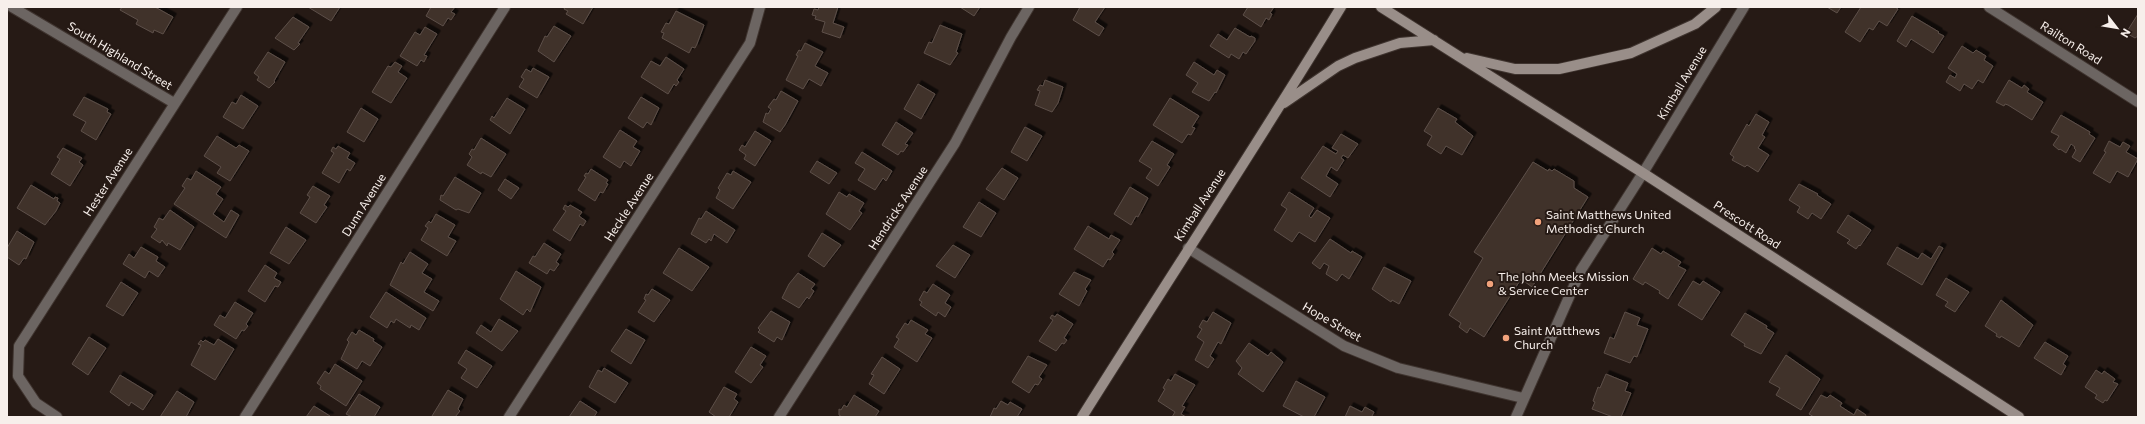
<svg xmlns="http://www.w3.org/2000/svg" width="2145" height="424" font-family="Commissioner,sans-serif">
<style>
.building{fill:#3f322c;stroke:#5d4f48;filter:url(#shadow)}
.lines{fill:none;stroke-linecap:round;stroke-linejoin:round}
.street-casing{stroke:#3f342f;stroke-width:12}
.secondary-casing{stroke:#3f342f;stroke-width:12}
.street{stroke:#6c6562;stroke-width:10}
.secondary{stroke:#998e89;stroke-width:10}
.poi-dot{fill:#f1a27b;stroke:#261a15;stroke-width:1.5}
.labels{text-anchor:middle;stroke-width:4;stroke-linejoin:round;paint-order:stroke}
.street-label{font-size:12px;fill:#f7efeb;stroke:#261a15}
.poi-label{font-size:12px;fill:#f7efeb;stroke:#261a15;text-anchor:start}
</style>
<defs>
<filter id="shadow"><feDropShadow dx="3.5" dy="-3.5" stdDeviation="0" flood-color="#0009"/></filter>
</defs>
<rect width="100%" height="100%" fill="#261a15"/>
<!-- building -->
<path class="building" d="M122,7H155L173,17L163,34L154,30L153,33L136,24L138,20L120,10Z
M308,7H340L331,21Z
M431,7H455L451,12L455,14L451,20L448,18L443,26L426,16Z
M565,7H593L583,24L566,14L568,11L564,9Z
M819,7H838L833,23L844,27L840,38L822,32L825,22L815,19L816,16L812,15L814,9L818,10Z
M960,7H980L974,16Z
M1080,7H1105L1095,22L1104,28L1099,36L1073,20Z
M1248,7H1274L1270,13L1272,14L1269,20L1266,18L1261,27L1243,15Z
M1827,7H1841L1837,13Z
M1861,7H1895L1898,9L1887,26L1879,21L1873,30L1869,28L1860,42L1845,32Z
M676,11L704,25L697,44L695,48L692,47L689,53L662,38L664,33L661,32L666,23L669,24Z
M2138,14V36L2135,38L2126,33Z
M1912,16L1939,32L1938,33L1944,36L1933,53L1911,39L1906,47L1897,41Z
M293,17L309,27L298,43L300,44L294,50L275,38Z
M940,25L962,34L956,52L958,53L950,65L924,53L929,42L932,43Z
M554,26L571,36L554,62L538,51L545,36L547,37Z
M425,27L437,34L424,55L427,56L424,62L421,60L417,66L400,56L415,32L420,35Z
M1235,28L1250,37L1251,36L1255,38V41L1246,54L1243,52L1239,59L1231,54L1229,58L1210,46L1218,34L1227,40Z
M805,43L823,52L815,66L828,73L821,86L809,79L803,89L786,80L798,56L796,55L799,50L801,51Z
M1962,46L1973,53L1976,50L1986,56L1984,60L1993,66L1983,83L1978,80L1972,89L1964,84L1960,91L1946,82L1950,75L1955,78L1957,74L1948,68Z
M268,52L285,62L274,81L275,82L269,88L257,80L259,77L254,73Z
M666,57L684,69L677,80L679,82L676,86L674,84L668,94L641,77L651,61L660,66Z
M395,62L402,66L398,72L407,78L391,103L372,92L388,66L391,67Z
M1194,62L1214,75L1217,70L1225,75L1216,93L1215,92L1209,101L1192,92L1198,83L1186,75Z
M533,68L549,77L537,98L519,87L524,79L521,77L526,69L531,72Z
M1045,80L1063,87L1058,103L1052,112L1035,105L1040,91L1037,90L1040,85L1043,86Z
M2009,80L2022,88L2024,85L2029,89L2027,92L2043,102L2032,120L2008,105L2005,104L2004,106L1996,102Z
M918,84L935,94L921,119L904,109Z
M781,91L798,101L785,125L780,132L763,122L766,113L768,114L771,109L768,107L774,99L776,100Z
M241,95L258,106L243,129L223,117L232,102L236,104Z
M84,97L108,109L107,112L111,114L96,140L81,131L86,122L73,115Z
M641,97L659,108L651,125L647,122L643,128L628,118Z
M507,98L525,109L510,134L490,120L492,116L494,118Z
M1170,98L1199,116L1192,127L1195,128L1191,135L1188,134L1182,143L1153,125Z
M361,108L378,119L364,142L347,132Z
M1438,108L1457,119L1455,122L1473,136L1462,155L1446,146L1441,154L1427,145L1432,136L1424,131Z
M1756,114L1769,122L1762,135L1765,137L1758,148L1769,155L1758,172L1747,165L1745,167L1732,160L1734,157L1730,154L1747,124L1749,126Z
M2061,115L2090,132L2089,134L2095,138L2080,162L2072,157L2076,150L2074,148L2075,147L2071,144L2066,153L2060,149L2059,150L2053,145L2059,136L2051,132Z
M896,122L913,133L905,144L908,145L903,152L901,151L898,155L882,145Z
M1025,127L1042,136L1027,161L1011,152Z
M620,130L637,141L633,147L640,151L631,166L624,161L620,168L603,157Z
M755,131L771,141L755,166L744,159L746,155L739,150L742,145L745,147Z
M1341,134L1358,144L1348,158L1343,155L1341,158L1344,160L1337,171L1331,167L1326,176L1338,184L1330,197L1301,178L1323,146L1336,154L1338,151L1332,148Z
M217,136L236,148L239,145L249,151L230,181L217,173L221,167L204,156Z
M481,138L506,154L491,177L482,172L481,174L467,165L472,157L469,154L472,149L474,150Z
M1152,141L1174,154L1167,165L1170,167L1158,186L1146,178L1152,169L1139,161Z
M2109,141L2120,147L2123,142L2130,146L2126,152L2138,159L2128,177L2117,171L2110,183L2093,173L2106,152L2104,151Z
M338,146L350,153L347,158L355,163L350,171L347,169L339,183L322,173L334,153L331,151L333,147L336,149Z
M63,148L82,158L79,162L83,165L70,186L51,174L60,159L57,157Z
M862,152L892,171L886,181L883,178L875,190L858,180L865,169L855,163Z
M817,161L837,173L829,184L810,172Z
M1533,162L1548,171L1549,169L1552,171L1554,169L1574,181V188L1588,197L1532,287L1521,279L1484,337L1470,328L1467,333L1459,327L1461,323L1449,315L1483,258L1474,252Z
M1002,168L1018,178L1004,200L986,189Z
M591,169L608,180L606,183L608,184L603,193L600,192L595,201L578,190L586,177L584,176L586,173L588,174Z
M196,171L221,187L216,194L223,199L213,214L224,222L231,210L239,215L226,238L174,204L185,188L182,186L187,178L191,180Z
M733,171L751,182L733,209L716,198L720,190L718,188L727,173L731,175Z
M455,177L481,193L469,213L458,209L456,210L440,200L441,195L443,196Z
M505,179L519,188L511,199L498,190Z
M1799,184L1818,194L1817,195L1831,204L1821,219L1812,213L1808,219L1797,212L1800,207L1789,200Z
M31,185L54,199L55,197L58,198L57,201L60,203L56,211L45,225L17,208Z
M313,186L330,196L324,205L327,207L316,223L300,213L310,197L307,195Z
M1130,187L1148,198L1138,217L1136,216L1131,225L1114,214Z
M839,192L847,197L849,194L864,203L859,211L862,213L850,230L826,214Z
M1289,192L1314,208L1309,216L1311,218L1317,210L1330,218L1315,242L1299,232L1292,242L1274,230L1287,209L1281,205Z
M979,202L996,213L981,237L963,227Z
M565,205L568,207L570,205L582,212L579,216L586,221L583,226L580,224L570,241L553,230L566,211L563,209Z
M170,210L194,227L180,250L168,243L167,246L162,240L160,243L151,237L157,229L154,227L159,218L163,220Z
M706,211L735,230L727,243L714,234L711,241L709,239L706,243L691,234L699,218L701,219Z
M436,214L455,225L448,237L456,241L447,256L421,240L428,228L425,226L429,221L431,223Z
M1848,215L1871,230L1860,246L1859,245L1856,249L1847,243L1850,240L1837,232Z
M1088,226L1109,239L1111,235L1120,240L1112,252L1114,254L1110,260L1108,259L1103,267L1074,249Z
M286,227L306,240L289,264L270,253Z
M17,231L34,242L26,259L24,258L19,265L7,257V248Z
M822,233L841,245L824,267L808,256Z
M1330,239L1351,253L1352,251L1362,257L1349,279L1342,274L1337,281L1326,274L1329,266L1324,263L1320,269L1312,263Z
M544,243L561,254L556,262L559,264L554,271L550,269L547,274L529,263L533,256L535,257Z
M953,245L970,255L955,278L936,266Z
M1939,246L1943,248L1922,285L1887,264L1897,247L1918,259L1922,253L1931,259Z
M141,247L158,257L156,261L165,267L158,277L149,271L145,278L123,264L129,254L134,258Z
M679,248L709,267L692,291L663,273Z
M1652,248L1661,254L1663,251L1681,262L1678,266L1686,270L1668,299L1659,293L1660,291L1645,282L1643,285L1633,279Z
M410,252L428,264L422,273L432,279L424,292L439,301L433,311L390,285L401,262L403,264Z
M265,265L277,273L274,278L281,282L278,287L275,286L265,302L248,291Z
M1384,267L1411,281L1399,304L1392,300L1391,302L1372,289Z
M516,271L541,287L530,312L527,309L523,315L500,299Z
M1074,272L1091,280L1085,289L1087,291L1079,306L1059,294Z
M798,273L815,284L811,289L814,291L809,299L807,297L799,308L782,298L789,284Z
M1946,278L1969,292L1955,312L1945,306L1948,302L1936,295Z
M1693,281L1700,285L1703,281L1720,292L1702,320L1678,305Z
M121,282L138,293L123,316L106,306Z
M933,284L950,295L945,303L951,307L945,317L938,312L936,316L920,305L922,302L919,300L924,291L927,293Z
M652,289L670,300L654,322L638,312L646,300L644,299L646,294L648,295Z
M386,292L426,318L419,330L411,325L410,328L396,319L394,323L391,321L387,328L370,317Z
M2001,300L2033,325L2019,347L2001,336L2000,338L1996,336L1997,334L1985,326Z
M235,302L253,313L246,324L248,326L244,331L242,330L236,339L214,325L220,315L225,318Z
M771,311L790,322L782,340L777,337L774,342L758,332L760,330L758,328Z
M1213,312L1231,323L1221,344L1218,342L1210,356L1214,359L1208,368L1195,360L1204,342L1197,337L1202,329L1199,327L1203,320L1207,322Z
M1625,312L1640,318L1637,325L1648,329L1637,357L1634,356L1630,363L1604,353L1610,337L1614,339Z
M1745,313L1767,326L1766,328L1774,333L1761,354L1744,346L1745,344L1731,335Z
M1057,314L1073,324L1064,338L1067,340L1064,344L1062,343L1056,351L1039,341L1053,320L1050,318L1052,315L1055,317Z
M499,319L518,331L502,351L476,333L481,325L491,332Z
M911,320L928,330L925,334L932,338L917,362L894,347L899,339L896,337L905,323L908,325Z
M626,329L645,340L631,364L611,351Z
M359,330L374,339L373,341L382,347L370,366L362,361L357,369L341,359L349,342L347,340L352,332L356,335Z
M89,337L106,348L88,375L72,364Z
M218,339L234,349L215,380L191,365L201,345L198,344L201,340L203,342L205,340L214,345Z
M2045,342L2068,356L2063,364L2066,366L2061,375L2034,358Z
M1249,343L1268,356L1271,352L1283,362L1263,392L1238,374L1242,368L1236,361Z
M751,347L766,356L760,365L763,367L751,383L735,372Z
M466,350L492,366L477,388L461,378L467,369L458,363Z
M1786,355L1820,379L1801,410L1776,395L1780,388L1769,382Z
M1028,356L1047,365L1039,377L1042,379L1038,385L1035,384L1029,393L1012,382Z
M882,357L900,369L884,394L869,384L874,375L871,374Z
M335,364L362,381L346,406L320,389L321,386L317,383L325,371L329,374Z
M604,368L628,383L615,403L589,387L598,370L602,372Z
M2096,370L2102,374L2104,371L2115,379L2113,382L2118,384L2107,401L2105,400L2103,403L2095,398L2097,395L2085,387Z
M1175,374L1195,385L1182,406L1185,407L1181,414L1186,417H1172L1175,412L1158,401L1165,389L1163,388L1168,379L1171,381Z
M1606,374L1628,383L1625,391L1631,393L1621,417H1613L1592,409L1595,402L1593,401L1598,387L1600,388Z
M120,375L153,395L143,410L131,402L129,406L110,392Z
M1296,381L1325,397L1314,417H1304L1283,406Z
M724,387L737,394L734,399L738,402L729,417H716L709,412Z
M448,390L463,399L458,409L460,411L455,417H434L432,416Z
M177,391L194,402L186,417H160Z
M359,394L380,407L374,417H352L346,414Z
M854,395L879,411L875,417H842L839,415V409L841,410L844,405L847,407Z
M1821,395L1827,398L1830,395L1842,403L1840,406L1854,415L1857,409L1866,415L1865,417H1814L1809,414Z
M580,401L597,412L594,417H569Z
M1001,401L1008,405L1010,402L1022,409L1017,417H990L994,408L996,409Z
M314,406L330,416V417H306Z
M1350,406L1362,412L1365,407L1374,412L1372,416L1373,417H1345Z"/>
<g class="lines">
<!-- street casing -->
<g class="street-casing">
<path id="street" d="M12,7L174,103
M1989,7L2138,102
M1188,248L1344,346L1398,368L1523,398
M57,417L36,403L18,376L19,346L237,7
M245,417L505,7
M509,417L750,43L760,7
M779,417L955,143L1011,37L1029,7
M1516,417L1581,270L1643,173L1744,7"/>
</g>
<!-- secondary casing -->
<g class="secondary-casing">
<path id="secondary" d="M1381,7L1643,173L2019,417
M1467,58L1515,69H1559L1631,53L1695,24L1716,7
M1284,103L1338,66L1355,58L1400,43L1434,40
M1082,417C1168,280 1257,145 1341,7"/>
</g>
<!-- street -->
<use href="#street" class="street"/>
<!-- secondary -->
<use href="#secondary" class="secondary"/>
</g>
<!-- markers -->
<g class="poi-dot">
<circle cx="1538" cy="222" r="4"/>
<circle cx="1490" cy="284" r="4"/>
<circle cx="1506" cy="338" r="4"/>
</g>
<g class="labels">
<!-- street labels -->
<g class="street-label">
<text transform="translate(2071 43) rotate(32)" y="4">Railton Road</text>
<text transform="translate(120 56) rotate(31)" y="4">South Highland Street</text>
<text transform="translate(1682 83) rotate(-59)" y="4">Kimball Avenue</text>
<text transform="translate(108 182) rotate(-57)" y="4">Hester Avenue</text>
<text transform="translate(364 205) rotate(-58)" y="4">Dunn Avenue</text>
<text transform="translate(1200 205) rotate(-57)" y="4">Kimball Avenue</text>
<text transform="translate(629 207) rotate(-57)" y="4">Heckle Avenue</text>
<text transform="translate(898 208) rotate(-57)" y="4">Hendricks Avenue</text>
<text transform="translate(1747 225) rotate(33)" y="4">Prescott Road</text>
<text transform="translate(1332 322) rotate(30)" y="4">Hope Street</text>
</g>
<!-- poi labels -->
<g class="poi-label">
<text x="1546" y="219">Saint Matthews United<tspan x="1546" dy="14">Methodist Church</tspan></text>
<text x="1498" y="281">The John Meeks Mission<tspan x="1498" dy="14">&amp; Service Center</tspan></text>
<text x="1514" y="335">Saint Matthews<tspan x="1514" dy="14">Church</tspan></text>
</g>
</g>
<!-- border -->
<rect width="2145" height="424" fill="none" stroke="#f7efeb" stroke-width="16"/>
<!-- north arrow -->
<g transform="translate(2117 28) rotate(121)" stroke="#261a15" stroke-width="3" paint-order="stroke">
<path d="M0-3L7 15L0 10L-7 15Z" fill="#f7efeb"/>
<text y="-6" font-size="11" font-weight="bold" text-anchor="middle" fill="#f7efeb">N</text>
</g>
</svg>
